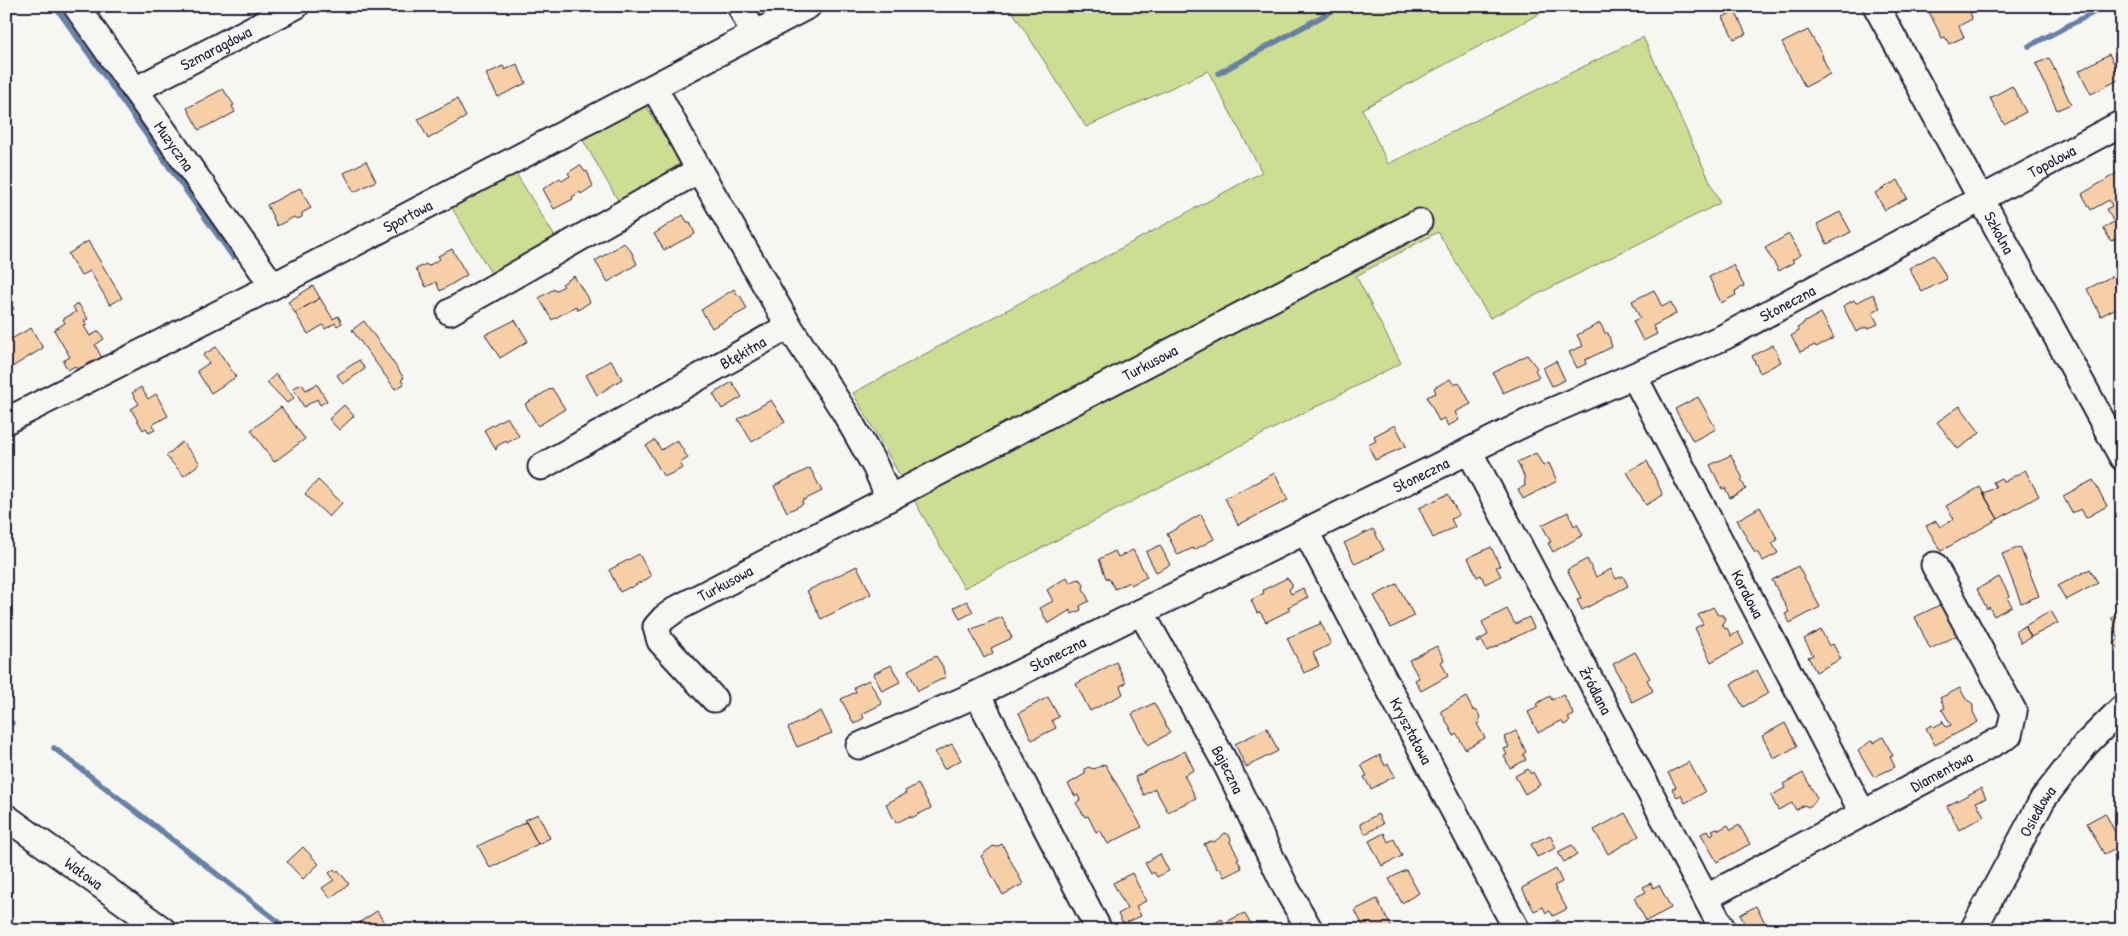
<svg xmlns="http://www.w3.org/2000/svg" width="2128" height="936" font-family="'Patrick Hand',sans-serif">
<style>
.green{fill:#cddd91;stroke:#788066}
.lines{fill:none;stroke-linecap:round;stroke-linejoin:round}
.stream{stroke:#6681a6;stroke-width:5.5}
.building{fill:#f7cfa6;stroke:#22223b}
.minor-casing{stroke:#22223b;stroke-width:29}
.minor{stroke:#f6f6f2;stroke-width:25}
.labels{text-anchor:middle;stroke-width:5;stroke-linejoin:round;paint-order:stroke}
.street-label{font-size:16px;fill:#22223b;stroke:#f6f6f2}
</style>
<rect width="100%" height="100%" fill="#f6f6f2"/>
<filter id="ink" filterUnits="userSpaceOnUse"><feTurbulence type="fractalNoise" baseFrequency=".02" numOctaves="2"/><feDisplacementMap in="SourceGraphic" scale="10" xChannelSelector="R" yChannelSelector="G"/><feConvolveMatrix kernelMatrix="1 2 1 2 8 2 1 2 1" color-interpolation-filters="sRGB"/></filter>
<g filter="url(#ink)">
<!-- green -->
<path class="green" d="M1009,6H1554L1362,109L1388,164L1643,37L1720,203L1490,318L1438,232L1356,276L1401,363L964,588L853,393L1262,172L1208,71L1086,127Z
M643,101L681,163L619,202L580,135Z
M514,170L557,240L494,278L449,203Z"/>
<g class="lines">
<!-- stream -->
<path class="stream" d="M55,6L233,257
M98,11L107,6
M2029,46L2106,6
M1219,73L1341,6
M6,719L12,723
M54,748L289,930"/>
</g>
<!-- building -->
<path class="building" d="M1929,6H1969L1972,19L1959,26L1964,37L1949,44L1945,37L1942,38L1928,10Z
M1735,11L1746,34L1734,39L1723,17Z
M1808,30L1823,56H1822L1830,74L1805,87L1782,43Z
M2109,54L2122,78L2091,94L2079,71Z
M2049,58L2071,104L2057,110L2036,64Z
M517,64L526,83L498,97L486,74L503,66L505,70Z
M2012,86L2026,112L2004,124L1990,98Z
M223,89L234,105L232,106L235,112L214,124L213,123L199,130L187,108Z
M457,99L466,117L428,139L418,119Z
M366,161L376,181L354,192L344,173Z
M580,165L585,172L587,171L593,186L581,194L580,192L572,197L573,199L554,209L543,189L560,178L562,181L570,176L568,173Z
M2117,173L2122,181V235L2111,241L2103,228L2114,222L2106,209L2112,206L2109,200L2091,210L2082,194Z
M1898,180L1907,198L1885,210L1875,193Z
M300,188L311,208L302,213V217L297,219L294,217L277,226L267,205Z
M1840,212L1851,232L1827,244L1817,224Z
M683,215L687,222H690L695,234L664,250L654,234Z
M1789,234L1801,255L1792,260L1794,262L1779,271L1765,248Z
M88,241L122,298L110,305L90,271L81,276L68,254Z
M624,243L631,251L637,264L608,282L595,261Z
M452,249L467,275L440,291L436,282L426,287L416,269L426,264L428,266L440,259L438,256Z
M1934,255L1947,279L1922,292L1909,268Z
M1733,265L1744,286L1735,291L1736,295L1721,303L1709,277Z
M2118,273L2122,280V296L2120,297L2122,305L2101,316L2087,289Z
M574,276L590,302L578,310L576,306L552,320L539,298L554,289L555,291L564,286L562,284Z
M313,286L320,298L295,313L288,302Z
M734,289L738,296L740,295L747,309L712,328L701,310Z
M1654,290L1662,307L1671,302L1676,314L1653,326L1657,334L1643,341L1633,321L1640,318L1632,301Z
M1873,294L1880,308L1872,312L1878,324L1867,329L1866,327L1856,332L1843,306L1854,300L1856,303Z
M6,296L14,309L6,314Z
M320,298L333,319L338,316L342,323L337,326L335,323L325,329L323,325L308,334L295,313Z
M78,303L88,319L84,321L87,325L84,326L90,336L99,331L104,339L95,345L102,358L79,372L75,366L68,370L63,361L70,357L54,330L65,323L63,319L76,312L73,307Z
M1821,313L1834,338L1816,347L1815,345L1800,352L1791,336L1799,331L1797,328L1803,324V323Z
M515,320L528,341L500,358L485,335Z
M364,321L404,378L401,380L404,384L395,389L352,330Z
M1600,323L1605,333H1608L1612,347L1585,360L1586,364L1577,368L1569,352L1583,346L1577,335Z
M31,328L43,348L12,367L6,360V342Z
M1773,345L1781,362L1760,373L1752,356Z
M216,347L236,377L211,393L197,371L209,363L203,355Z
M1527,355L1537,368L1535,370L1539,377L1503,393L1493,373Z
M359,360L365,369L343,384L337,375Z
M611,360L622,379L597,395L586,375Z
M1556,361L1565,380L1552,386L1543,368Z
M276,374L294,398L287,403L267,382Z
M1450,379L1454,385L1459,382L1471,404L1455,412L1459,420L1448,426L1444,418L1439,421L1427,397L1436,393L1434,388Z
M732,382L742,397L722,409L713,394Z
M302,384L306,390L317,384L327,401L320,405L317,399L304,407L293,388Z
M141,387L148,399L156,394L168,416L152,425L155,430L149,433L146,428L143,430L131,409L139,404L132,393Z
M552,388L565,409L538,426L525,404Z
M1698,397L1716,429L1693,441L1675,409Z
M771,400L785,422L752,442L738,419Z
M344,405L354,416L339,430L329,419Z
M1960,406L1980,433L1958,449L1937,422Z
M281,407L305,439L274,462L251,430Z
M507,417L519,436L507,443L506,441L497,446L496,450L484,430Z
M1395,425L1406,446L1375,460L1368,445L1376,441L1374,436Z
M655,440L661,450L677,440L688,458L680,463L683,468L664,477L646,446Z
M182,442L200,463L184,476L166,456Z
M1536,453L1543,466L1549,463L1557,481L1523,499L1518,489L1525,486L1524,476L1517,462Z
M1731,455L1743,479L1741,480L1746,489L1730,498L1725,488L1722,489L1710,465Z
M1647,461L1663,495L1646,505L1627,472Z
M810,468L822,491L802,501L803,504L787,512L774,486Z
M2025,470L2039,496L1998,519L1983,494L1996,487L1993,482L2001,478L2004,482Z
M1275,473L1288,500L1238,525L1225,498Z
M318,480L342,503L329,517L305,494Z
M2093,480L2107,506L2086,518L2081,509L2072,513L2063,496Z
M1980,487L1998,519L1941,551L1926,526L1936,521L1940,527L1954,519L1946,506Z
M1448,494L1459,515L1451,519L1455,527L1433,538L1419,508Z
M1760,507L1778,540L1772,543L1778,553L1763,561L1757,552L1755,553L1737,520Z
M1568,512L1574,526L1577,524L1583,535L1553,552L1548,543L1551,542L1542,525Z
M1201,514L1214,539L1194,550L1193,548L1178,555L1167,534Z
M1373,529L1384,550L1355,564L1344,543Z
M1160,545L1170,565L1156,572L1146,552Z
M1491,547L1500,566L1496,567L1501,576L1485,584L1481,575L1477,577L1468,558Z
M2020,547L2039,596L2021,603L2002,554Z
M1133,550L1147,577L1131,585L1129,582L1115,589L1109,579L1106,578L1099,559L1115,551L1118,557Z
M639,554L651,576L640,584V582L631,588L630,587L620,592L609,570Z
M1587,559L1596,577L1611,569L1616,579L1623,576L1628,586L1582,610L1577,600L1581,598L1567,570Z
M857,566L871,594L821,619L807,591Z
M1798,566L1820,607L1790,623L1785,614L1789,612L1772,580Z
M2090,569L2098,583L2066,600L2058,586Z
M1067,577L1070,583L1078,579L1082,581L1084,585L1083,588L1089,601L1080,606L1081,610L1072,614L1070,610L1048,624L1040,608L1053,601L1047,590Z
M1999,577L2010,596L2007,598L2012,606L1994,616L1989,607L1987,609L1977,589Z
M1287,578L1292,584V587L1289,589L1291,594L1303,588L1308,597L1288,607L1290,610L1266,622L1260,612L1257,613L1251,600L1264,593L1263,590Z
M1397,584L1414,616L1391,628L1374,596Z
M967,601L973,612L960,619L954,607Z
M1942,604L1958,635L1930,649L1915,617Z
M1713,607L1718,615H1723L1725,619L1722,624L1725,629L1727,628L1731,636L1738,632L1744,644L1711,662L1695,628L1703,624L1698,615Z
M1507,609L1515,624L1529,617L1534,628L1487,651L1482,641L1478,643L1477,641L1488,635L1482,622Z
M2051,611L2058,623L2031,637L2025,626Z
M2122,611V646L2119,648L2114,644L2119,639L2113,628L2116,626L2111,617Z
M1002,617L1012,638L991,648L993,653L984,658L970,630Z
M1320,621L1331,644L1313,653L1319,666L1304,673L1287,638L1320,624Z
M2025,626L2031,637L2021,643L2015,631Z
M1821,630L1829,646L1833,644L1841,659L1816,672L1808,657L1813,655L1804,639Z
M1437,646L1444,660L1441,662L1448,676L1421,691L1415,680L1419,678L1409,660Z
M1635,652L1650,678L1647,680L1653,691L1632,702L1613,664Z
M936,656L943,667V669L946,677L918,691L908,670Z
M1116,662L1126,683L1120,686L1123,694L1090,711L1076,684Z
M891,665L900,682L882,691L873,674Z
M1757,670L1769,693L1743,707L1731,684Z
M869,680L882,704L862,714L864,718L854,724L841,699L856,692L854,687Z
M1960,688L1965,698L1973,704V712L1978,722L1935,745L1926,728L1932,725L1934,727L1943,722L1942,720L1946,727L1951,725L1943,711L1941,710L1945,708L1940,698Z
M1563,694L1574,715L1568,718L1570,721L1564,725L1561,721L1538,733L1528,712L1538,707L1536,704L1550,696L1552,700Z
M1048,697L1059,717L1052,720L1056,728L1032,740L1019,713Z
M1466,697L1473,710L1477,711L1480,717L1479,723L1477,724L1485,738L1465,749L1457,734L1454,736L1441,711Z
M1154,703L1170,733L1148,745L1132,714Z
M821,711L832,733L797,747L788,728Z
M1785,723L1797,746L1774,759L1762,736Z
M1267,728L1278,751L1246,767L1235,744Z
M1516,731L1526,752L1523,754L1526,760L1510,768L1504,756L1507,755L1504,749L1509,747L1504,737Z
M1883,737L1893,756L1890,757L1895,767L1874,777L1858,751L1872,740L1873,743Z
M952,744L961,760L944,769L935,752Z
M1185,751L1194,770L1184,775L1196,798L1168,812L1155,789L1144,795L1135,777Z
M1380,755L1385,766L1388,764L1395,776L1371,789L1364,777L1367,776L1361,765Z
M1689,762L1705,792L1685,803L1681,795L1677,797L1672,789L1676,787L1668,773Z
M1105,764L1142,827L1108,844L1100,830L1096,832L1088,816L1085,817L1076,803L1080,800L1078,795L1075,796L1068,784L1085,774V769L1088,767L1094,769Z
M1528,769L1531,774L1533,772L1540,785L1525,794L1515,776Z
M1803,773L1817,798L1813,804L1808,807L1804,805L1796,810L1792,803L1778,810L1771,796L1785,788L1783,784Z
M918,784L931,808L911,818L910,816L896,823L886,804L906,793L905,791Z
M1981,788L1986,798L1976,802L1984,816L1959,830L1947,806Z
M1625,813L1639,836L1608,854L1594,830Z
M2105,813L2122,845L2104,854L2087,823Z
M538,814L550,838L538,844L525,820Z
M1378,814L1383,824L1365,834L1360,824Z
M526,822L538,844L490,868L478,846Z
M1728,825L1731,830L1739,825L1750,844L1717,862L1701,834L1708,830L1711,835L1714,833L1712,830L1717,828L1719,830Z
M1225,833L1229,835L1231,839L1230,842L1239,858L1237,859L1242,868L1224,877L1220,868L1217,869L1204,844L1211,841L1214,842Z
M1384,833L1388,842L1394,839L1402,856L1382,866L1369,841Z
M1550,835L1556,848L1537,857L1531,844Z
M1002,844L1023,884L1003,895L981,856L993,846L996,847Z
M1572,845L1577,854L1564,862L1558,852Z
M303,847L319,864L303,879L287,862Z
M1160,854L1169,871L1157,877L1154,872L1151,874L1145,863Z
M334,869L336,872L338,870L349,884L330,898L322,888L334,880L329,873Z
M1556,869L1562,882L1554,886L1567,909L1553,916L1550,911L1546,913L1543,907L1534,911L1522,888Z
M1406,870L1419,893L1402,903L1389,879Z
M1132,873L1146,901L1136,906L1141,916L1123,924L1118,914L1127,909L1113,883Z
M1651,883L1653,888L1659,885L1671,908L1646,921L1634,898L1646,892L1643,887Z
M1377,899L1393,930H1365L1355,910Z
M1756,906L1769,930H1740L1739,928L1746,925L1740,915Z
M377,911L389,930H364L360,922Z
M1244,913L1255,930H1216L1213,924L1222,919L1224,923Z
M1558,920L1563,930H1541Z
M1464,921L1469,930H1447Z
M360,922L364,930H348Z"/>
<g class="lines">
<!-- minor casing -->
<g class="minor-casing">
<g id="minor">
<path id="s1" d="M76,6L273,286"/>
<path d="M740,6L754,34"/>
<path id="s2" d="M1876,6L2122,457"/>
<path id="s3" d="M135,90L296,6"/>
<path d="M699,170L789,326L845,413L875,466L886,491L882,502L678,608L664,618L656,627L660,641L714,699"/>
<path d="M450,312L699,170L654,87"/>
<path id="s4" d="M1634,376L1862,812"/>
<path id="s5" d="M6,421L273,286L808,6"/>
<path id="s6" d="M1469,451L1723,930"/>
<path id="s7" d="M541,467L789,326"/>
<path id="s8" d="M882,502L1419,222"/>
<path id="s9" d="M1306,532L1517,930"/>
<path id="s10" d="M1141,612L1227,766L1286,888L1310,930"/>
<path d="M977,694L1099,930"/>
<path id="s11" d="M859,746L977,694L1141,612L1540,416L1724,337L2122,123"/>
<path id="s12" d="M6,817L163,930"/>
<path id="s13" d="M1707,897L2009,735L2014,712L1934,565"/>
<path id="s14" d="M1973,930L2043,799L2085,745L2122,708"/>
</g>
</g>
<!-- minor -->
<use href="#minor" class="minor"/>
</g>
</g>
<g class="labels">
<!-- street labels -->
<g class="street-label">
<text dy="6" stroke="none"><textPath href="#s3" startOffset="91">Szmaragdowa</textPath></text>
<text dy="6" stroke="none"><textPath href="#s1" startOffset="171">Muzyczna</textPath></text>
<text dy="6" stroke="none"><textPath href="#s11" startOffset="1329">Topolowa</textPath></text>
<text dy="6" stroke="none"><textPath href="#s5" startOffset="451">Sportowa</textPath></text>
<text dy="6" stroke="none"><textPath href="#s2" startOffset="258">Szkolna</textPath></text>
<text dy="6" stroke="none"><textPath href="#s11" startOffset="1029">Słoneczna</textPath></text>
<text dy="6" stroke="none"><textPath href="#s7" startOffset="232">Błękitna</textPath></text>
<text dy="6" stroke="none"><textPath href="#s8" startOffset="302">Turkusowa</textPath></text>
<text dy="6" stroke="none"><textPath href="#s11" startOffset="624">Słoneczna</textPath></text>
<text transform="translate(725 583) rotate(-28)" y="6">Turkusowa</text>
<text dy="6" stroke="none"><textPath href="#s4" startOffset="246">Koralowa</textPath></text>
<text dy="6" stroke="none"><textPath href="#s11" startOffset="219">Słoneczna</textPath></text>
<text dy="6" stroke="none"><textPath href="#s6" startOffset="271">Źródlana</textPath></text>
<text dy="6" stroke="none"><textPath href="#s9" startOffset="225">Kryształowa</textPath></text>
<text dy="6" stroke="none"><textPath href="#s10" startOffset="180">Bajeczna</textPath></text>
<text dy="6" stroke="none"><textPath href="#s13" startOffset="266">Diamentowa</textPath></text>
<text dy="6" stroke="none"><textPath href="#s14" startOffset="135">Osiedlowa</textPath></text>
<text dy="6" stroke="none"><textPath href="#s12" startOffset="96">Wałowa</textPath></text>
</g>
</g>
<!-- margin -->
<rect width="2128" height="936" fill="none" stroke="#f6f6f2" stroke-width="25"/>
<rect x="12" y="12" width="2103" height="911" fill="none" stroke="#22223b" stroke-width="2" filter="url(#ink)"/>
</svg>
